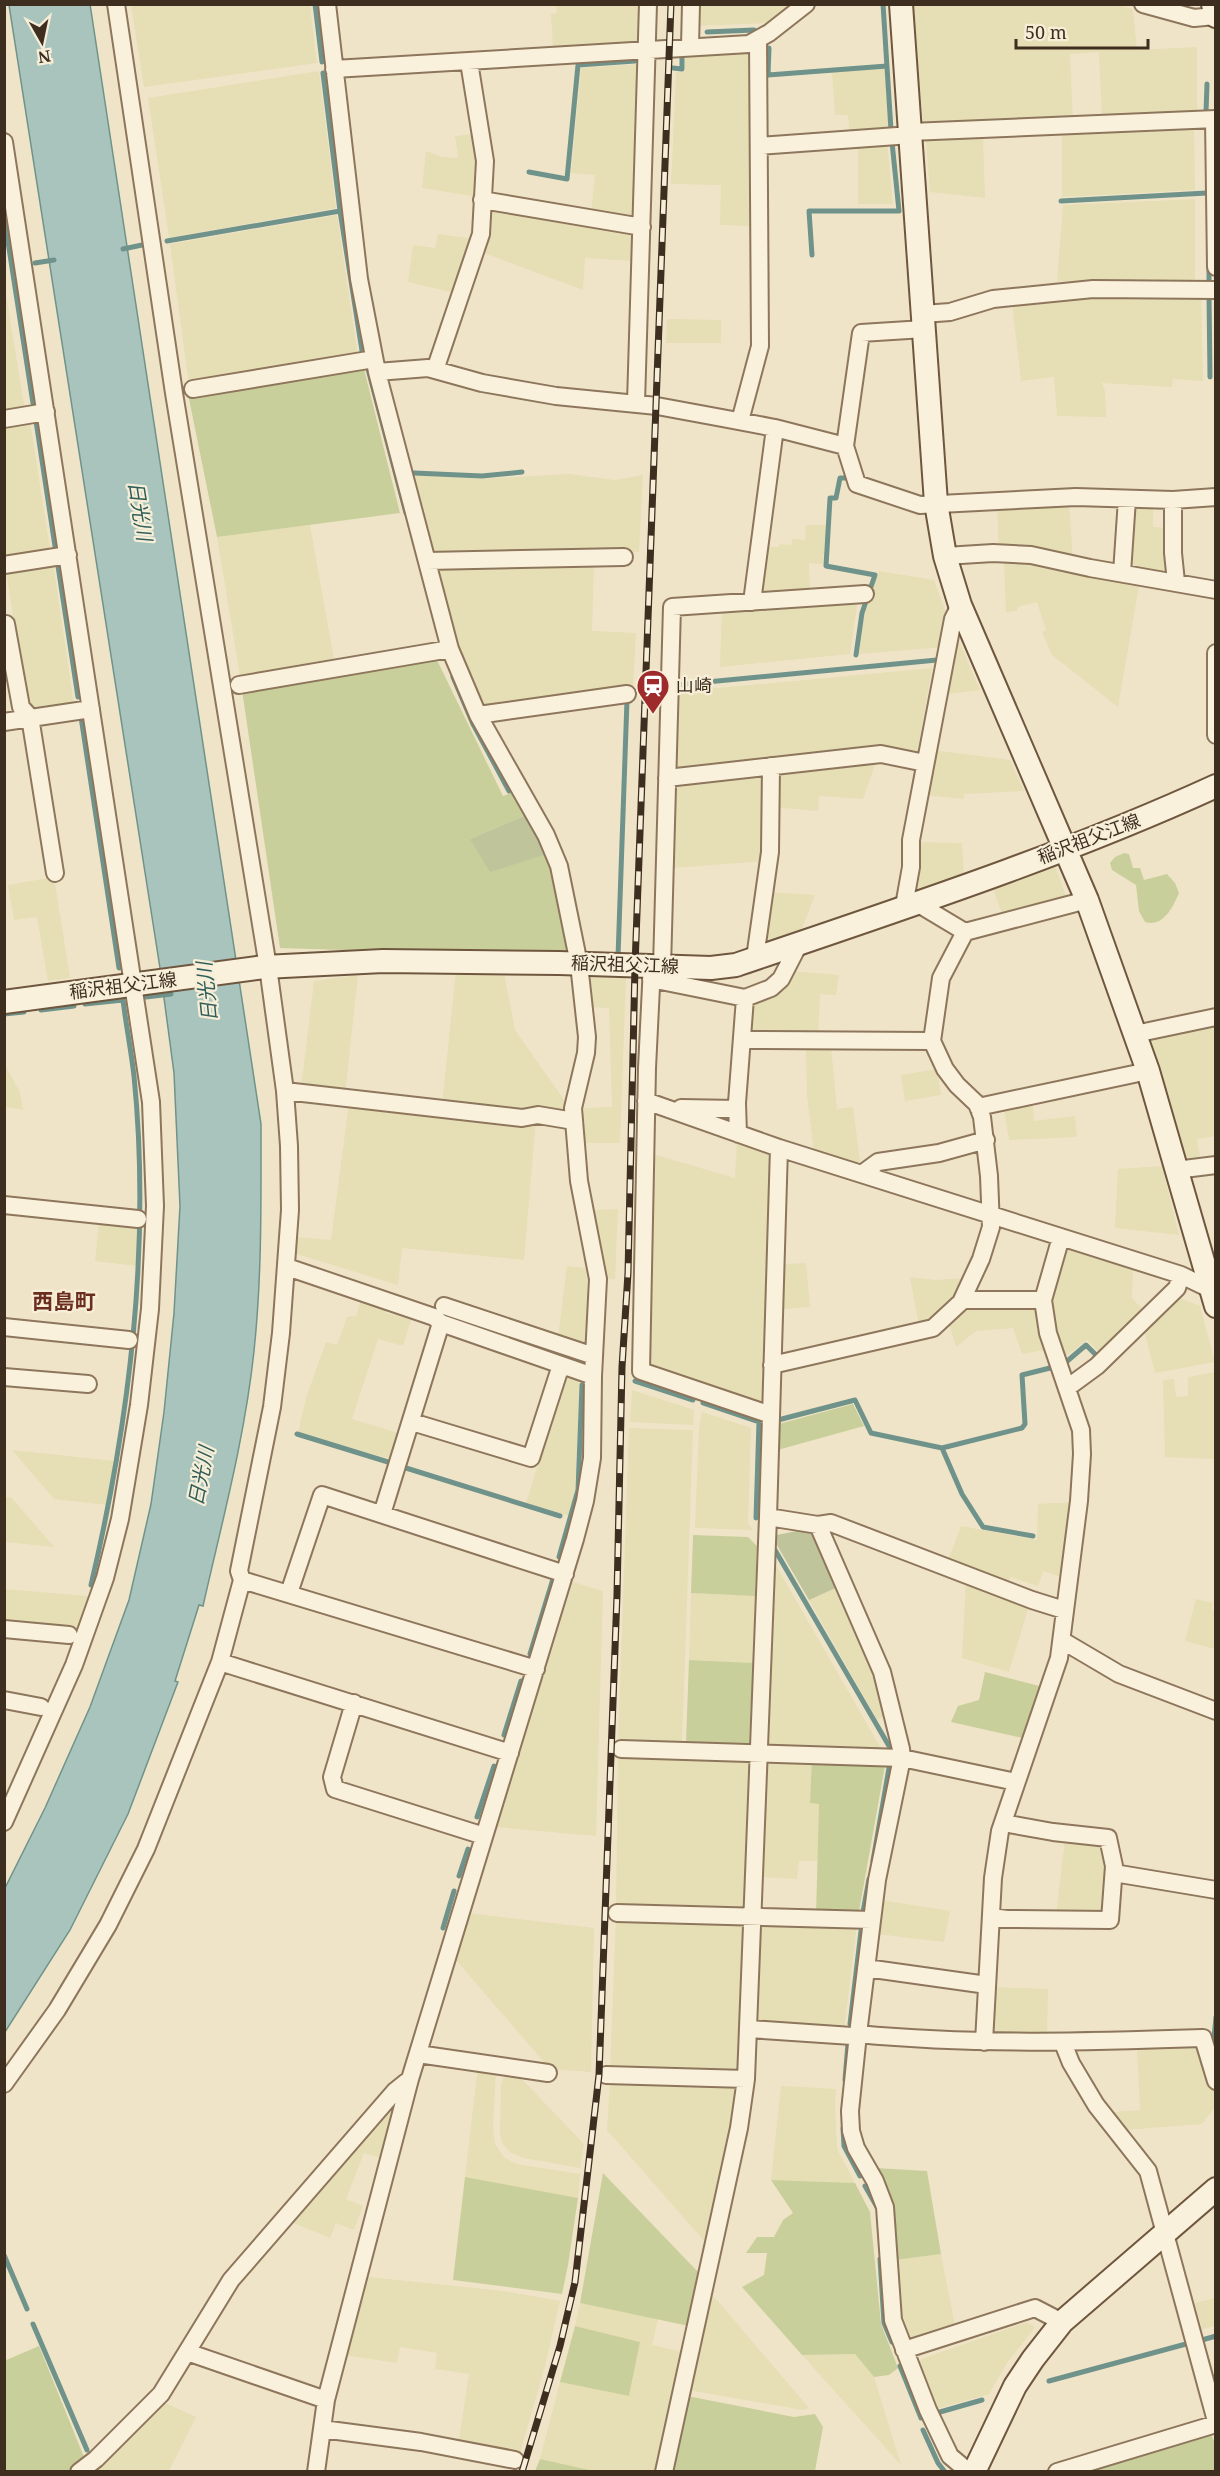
<svg xmlns="http://www.w3.org/2000/svg" width="1220" height="2476" font-family="'Noto Serif','Noto Sans JP',serif">
<style>
.farmland{fill:#e6deb5}
.green{fill:#c9cf9b}
.cemetery{fill:#bfc49a}
.water{fill:#a9c4bc;stroke:#6f938a;stroke-width:1.5}
.lines{fill:none;stroke-linecap:round;stroke-linejoin:round}
.stream{stroke:#6f938a;stroke-width:5}
.street-casing{stroke:#8d765c;stroke-width:20}
.secondary-casing{stroke:#6f573f;stroke-width:26}
.street{stroke:#faf1dc;stroke-width:16}
.secondary{stroke:#faf1dc;stroke-width:22}
.rail-casing{stroke:#3d2e20;stroke-width:7}
.rail{stroke:#f7eed8;stroke-width:4.5;stroke-dasharray:14;stroke-linecap:butt}
.labels{text-anchor:middle;stroke-width:4.5;stroke-linejoin:round;paint-order:stroke}
.poi-label{font-size:18px;fill:#3d2e20;stroke:#f7eed8;text-anchor:start}
.street-label{font-size:18px;fill:#3d2e20;stroke:#f7eed8}
.water-label{font-size:20px;font-style:italic;fill:#2f5d5a;stroke:#f7eed8}
.quarter-label{font-size:21px;font-weight:bold;fill:#6b2e1e;stroke:#f7eed8}
</style>
<rect width="100%" height="100%" fill="#f0e4c8"/>
<!-- farmland -->
<path class="farmland" d="M1116,4L1133,9L1137,50L1197,47V113L1102,117L1099,52L1070,54L1073,119L927,125L923,122L912,5Z
M131,5H310L317,63L144,87Z
M556,5H641L639,37L635,43L553,49L551,14L557,13Z
M695,5H793L768,23L695,26Z
M750,50L751,226L720,225L721,185L671,184L676,72L685,71V53Z
M640,64L636,217L631,220L591,214L595,175L571,173L581,68Z
M885,68L889,132L850,135L848,115H835L832,72Z
M319,71L336,208L169,238L148,98Z
M1194,125L1195,190L1062,197V131Z
M476,134L479,197L422,188L426,151L442,157L458,158L455,136Z
M983,135L985,198L930,192L926,140L929,138Z
M887,141L893,204H858V143Z
M1195,199V280L1057,281L1063,205Z
M485,207L632,231V261L585,258L583,290L479,251Z
M337,215L358,356L189,385L170,244Z
M438,234L474,239L455,293L408,282L413,245L435,248Z
M4,282L25,411L4,414Z
M1201,293L1203,381L1173,379L1172,387L1102,383L1105,391L1106,417L1057,416L1054,377L1021,381L1012,302L1046,298Z
M667,319L721,320V343H666Z
M30,421L50,549L5,560V425Z
M569,474L615,480L643,475L639,552L433,553L412,475L481,479Z
M1069,503L1073,562L999,550L997,504Z
M1134,503L1153,504V527L1170,528L1167,577L1127,572Z
M310,525L335,665L241,682L217,537Z
M806,525H826L823,564L809,563L810,593L759,596L766,547H779L780,544L792,545V539L805,540Z
M1004,559L1140,580L1118,707L1052,655L1042,632L1046,630L1037,602L1018,607L1017,611L1006,612Z
M594,562L592,631L636,633L633,688L488,710L481,708L456,647L436,567Z
M53,563L74,705L32,710L27,706L6,571Z
M879,571L934,580L948,618L944,647L859,654L864,614Z
M858,598L850,654L720,667L722,609Z
M955,632L980,690L941,695Z
M932,668L917,755L676,773L672,769L675,692Z
M933,750L1010,760L1024,791L964,794V799L924,795Z
M877,759L863,799L819,796L818,811L773,807L777,771Z
M763,770L764,861L672,868L674,783Z
M915,842L962,843L964,878L908,898Z
M1053,860L1066,896L1064,903L1004,919L990,881Z
M54,877L70,978L48,981L37,917L14,920L8,885Z
M769,892L815,895L799,936L761,947Z
M456,971L504,973L515,1030L565,1101L564,1115L442,1105Z
M788,971L839,975L836,995L820,994L818,1037L750,1036L749,1000Z
M358,975L345,1094L301,1089L314,981Z
M593,975L626,977L620,1143H585L584,1108L612,1107L609,1008L592,1007L588,980Z
M1215,1022V1136L1197,1139L1201,1162L1184,1164L1147,1041L1149,1037Z
M806,1047H831L837,1109L853,1107L860,1161L855,1165L814,1152L807,1096Z
M5,1065L20,1092L23,1110L5,1107Z
M937,1069L941,1095L905,1101L901,1075Z
M1032,1098L1034,1121L1075,1116L1077,1137L1009,1140L1003,1104Z
M349,1103L536,1120L524,1260L402,1248L398,1285L294,1253V1237L331,1240Z
M737,1142L765,1150L770,1159L762,1403L647,1369L649,1153L735,1178Z
M1162,1166L1179,1235L1115,1228L1118,1169Z
M618,1209L615,1279H609L600,1254L592,1210Z
M99,1223L137,1227L136,1266L95,1261Z
M1067,1248L1133,1268L1132,1298L1147,1314L1103,1356L1087,1340L1062,1359L1048,1297L1060,1251Z
M806,1263L810,1307L784,1309L779,1306L781,1264Z
M567,1266L585,1268L586,1272L589,1311L586,1345L583,1346L558,1338Z
M910,1277L936,1280L967,1278L957,1299L931,1323L919,1326Z
M1174,1296L1200,1306L1215,1362L1155,1373L1144,1330Z
M362,1297L388,1305L386,1313L411,1320L403,1346L378,1339L352,1419L398,1433L390,1459L298,1433L306,1398L326,1342L337,1345L347,1317L356,1316Z
M966,1304H1034L1049,1349L1022,1354L1013,1328L976,1331L956,1347L948,1320Z
M1215,1372V1459L1165,1457L1163,1380L1174,1379L1176,1397L1188,1396V1377Z
M572,1377L580,1380L575,1490L569,1516L526,1503L564,1381Z
M632,1390L694,1410L693,1425L630,1422Z
M702,1412L751,1428L748,1523L753,1530L695,1528L699,1429Z
M629,1428L693,1430L682,1744L618,1746Z
M12,1450L115,1461L107,1505L54,1499Z
M5,1497H11L54,1547L5,1542Z
M1075,1502L1065,1578L1043,1571L1038,1586L1011,1577L1006,1585L947,1563L961,1526L1037,1540L1038,1504Z
M774,1562L882,1750L765,1748Z
M966,1580L1030,1602L1009,1672L962,1658Z
M573,1582L603,1591L596,1836L495,1827Z
M840,1586L876,1673L887,1715L877,1720L809,1600Z
M4,1589L88,1596L79,1630L5,1624Z
M691,1593L755,1596L753,1663L689,1660Z
M1196,1599L1213,1603L1212,1609L1215,1611V1649L1185,1641Z
M618,1753L749,1760L744,1914L616,1910Z
M812,1757L810,1802L819,1803L818,1861H799L797,1879L762,1877L765,1758Z
M1065,1839L1107,1845V1914L1056,1916Z
M881,1900L950,1911L944,1942L877,1934Z
M469,1913L594,1928L591,2072L550,2069L455,1959Z
M616,1916L747,1920L742,2071L610,2072Z
M760,1922L857,1924L844,2030L758,2024Z
M992,1987L1048,1989L1047,2038L994,2036L989,2030Z
M1137,2046H1201L1216,2097L1215,2107L1202,2124L1124,2130L1113,2115L1115,2112L1140,2110Z
M478,2066L496,2069L493,2127L495,2144L504,2157L516,2164L580,2174L578,2198L465,2177Z
M506,2070L515,2072L584,2144L580,2168L524,2158L511,2153L503,2145L500,2134L501,2085Z
M610,2083L739,2085L706,2243L607,2130Z
M781,2086L836,2089L835,2106L837,2149L855,2183L771,2180Z
M396,2096L401,2098L383,2159L364,2153L346,2199L363,2206L354,2230L336,2223L330,2238L291,2222Z
M941,2254L955,2326L913,2339L907,2337L900,2318L895,2260Z
M368,2277L504,2291L560,2301L545,2366L518,2460L458,2446L469,2374L435,2369L437,2353L400,2347L397,2363L344,2355Z
M710,2295L717,2300L809,2408L803,2410L688,2390Z
M1215,2298V2326L1202,2329L1195,2303Z
M580,2303L658,2319L652,2345L683,2352L656,2471H594L540,2459L560,2382L629,2396L640,2342L575,2326Z
M1027,2322L1035,2327L1007,2363L989,2394L936,2409L918,2365L921,2359Z
M855,2354L874,2377L901,2465L802,2355Z
M163,2402L196,2417L169,2471L88,2472Z"/>
<!-- green -->
<path class="green" d="M363,365L400,513L217,537L188,394Z
M436,658L503,796L513,792L526,815L470,839L547,854L553,868L570,945L562,957L280,948L242,690Z
M1124,853L1129,854L1133,868H1140L1144,880L1167,874L1175,883L1179,893C1173,907 1163,928 1145,922L1139,911L1136,885L1112,870L1110,863L1115,857Z
M853,1404L864,1426L774,1451L775,1425Z
M693,1535L748,1537L757,1546L755,1596L691,1593Z
M689,1660L753,1663L749,1747L690,1748L686,1742Z
M985,1672L1043,1687L1027,1739L951,1722L958,1706L979,1700Z
M812,1757L886,1760L858,1917L816,1915L819,1804L810,1803Z
M875,2168L927,2171L941,2254L895,2260Z
M603,2173L700,2274L689,2326L580,2303Z
M465,2177L578,2198L568,2265L562,2294L453,2280Z
M771,2180L855,2183L870,2212L881,2324L898,2368L889,2375L874,2377L855,2354L802,2355L742,2287L764,2275L767,2253H746L757,2237H774L783,2220L793,2213Z
M575,2326L640,2342L629,2396L560,2382Z
M39,2346L84,2457L68,2471H5L4,2361Z
M687,2396L794,2417L815,2414L823,2427L815,2471L671,2472Z
M1207,2431C1219,2440 1215,2457 1215,2471L1080,2472Z
M540,2459L594,2471H535Z"/>
<!-- cemetery -->
<path class="cemetery" d="M526,815L547,854L490,872L470,839Z
M808,1529L815,1534L840,1586L809,1600L774,1540L776,1535Z"/>
<!-- water -->
<path class="water" d="M90,4L261,1124C261,1200 262,1276 254,1351C245,1437 222,1522 203,1606L199,1605L175,1681L178,1682L128,1814L70,1930L5,2032V1888L45,1808L90,1707L129,1600L151,1504L164,1412L174,1313L180,1206L174,1073L160,968L9,5Z"/>
<g class="lines">
<!-- stream -->
<path class="stream" d="M315,4L322,62
M883,4L891,130
M707,32L754,30
M769,48L768,75L887,66
M673,68L682,69V56
M323,73L340,211L363,357
M1206,112L1207,84
M529,172L567,179L578,65L635,61
M1061,201L1207,193
M4,216L33,403
M167,241L340,211
M123,249L142,245
M812,255L809,211H899L892,142
M35,263L54,260
M1209,264V283
M1209,295L1210,377
M367,365L406,513
M36,421L55,546
M414,473L482,476L522,472
M847,478H840L836,498H830L826,566L875,575L862,613L856,655
M58,566L78,697
M453,677L473,724L509,791
M676,685L937,660
M656,687L661,686
M81,717L119,968
M618,957L627,700L625,701
M146,997L171,994
M85,1004L123,1000C126,1025 131,1050 134,1076C151,1246 130,1419 91,1585
M41,1010L74,1006
M4,1014L24,1012
M486,1329L581,1362
M1065,1363L1086,1345L1099,1358
M635,1381L693,1400
M703,1403L759,1422L756,1518
M778,1420L855,1400L871,1433L942,1448L962,1494L983,1527L1033,1536
M297,1434L388,1462
M942,1448L1022,1428L1025,1424L1022,1375L1054,1367
M406,1468L560,1516
M775,1550L889,1746
M559,1557L578,1490L582,1385
M530,1654L553,1579
M504,1735L521,1681
M477,1817L494,1766
M873,1861L890,1762
M459,1876L468,1849
M863,1912L869,1879
M443,1928L454,1891
M850,2024L861,1931
M1213,2048L1216,2017
M845,2080L848,2043
M843,2128L844,2146L860,2176
M865,2186L877,2207
M4,2255L27,2309
M880,2259L884,2323L892,2342
M33,2324L87,2450
M1202,2340L1216,2336
M900,2366L921,2418
M1049,2381L1186,2344
M940,2412L982,2400
M923,2430L938,2463L945,2472"/>
<!-- street casing -->
<g class="street-casing">
<path id="street" d="M1143,4L1194,18L1215,16
M690,46L691,4
M334,69L749,44L769,33L806,4
M1214,119L1216,267
M910,132L1216,119
M4,142L151,1102L155,1206L150,1309L139,1405L120,1519L105,1578L74,1665L4,1822
M759,146L911,135
M482,200L642,227
M923,314L950,312L993,299L1093,289L1216,290
M435,370L481,234L485,161L469,62
M377,372L428,368L482,383L556,396L657,406L722,418L775,428L845,446L857,484L920,505L1076,497L1173,500L1216,497
M193,389L374,359
M636,403L648,4
M4,419L46,412
M740,421L760,346L758,40
M845,446L861,333L924,329
M1173,500V553L1176,582
M945,556L993,553L1031,555L1090,568L1216,590
M427,561L624,557
M4,565L68,555
M1122,573L1127,499
M752,602L775,428
M6,624L21,707L30,717L55,873
M1216,653V735
M239,685L450,649
M478,715L627,694
M4,722L91,709
M667,778L881,754L925,763
M915,902L965,932L1087,900
M904,906L911,867V840L953,619L960,605
M755,958L770,852L771,766
M652,966L647,1068L641,1371L771,1415
M662,967L672,607L865,594
M651,979L745,998L737,1103L738,1134
M745,998L771,988L781,979L799,944
M1135,1034L1216,1017
M742,1040L932,1041
M285,1091L522,1118L538,1115L574,1121
M646,1101L779,1148L1181,1275L1210,1289
M978,1107L1148,1071
M681,1108L737,1109
M1176,1170L1216,1165
M863,1173L878,1162L939,1153L986,1140
M4,1205L138,1219
M287,1267L434,1317L441,1323L593,1376
M962,1300H1043
M444,1306L594,1356
M4,1327L129,1340
M772,1365L933,1328L961,1302L981,1259L991,1227L989,1176L982,1117L977,1104L957,1085L945,1069L932,1041L941,978L965,932
M4,1377L88,1384
M1067,1388L1097,1366L1177,1288L1181,1275
M412,1422L531,1458L561,1365
M382,1514L441,1323
M768,1517L818,1525L831,1523L1032,1600L1064,1610
M818,1525L882,1672L901,1749L902,1758L877,1880L858,2034L850,2111L851,2131L856,2148L875,2181L885,2207L893,2320L928,2410L950,2456L969,2472
M242,1580L536,1669
M289,1593L322,1495L565,1574
M4,1629L69,1635
M1063,1641L1119,1674L1216,1711
M220,1662L510,1753
M4,1700L41,1707
M354,1703L332,1777L335,1789L484,1836
M621,1749L902,1758L1016,1782
M1114,1873L1216,1890
M617,1913L872,1920
M991,1917L1007,1919L1110,1920L1114,1866L1108,1838L1053,1832L1003,1823
M866,1968L987,1985
M749,2029L852,2036L858,2034C974,2045 1086,2042 1203,2038L1216,2081
M984,2042L993,1878L1000,1831L1059,1658L1079,1501L1082,1454L1081,1430L1048,1333L1043,1300L1061,1237
M1063,2043L1071,2063L1096,2105L1148,2171L1216,2421
M418,2054L548,2073
M606,2075L746,2079
M4,2084L57,2010L108,1925L146,1849L220,1662L242,1580L239,1571L272,1407L281,1333L290,1210L289,1146L285,1091L268,967L174,393L116,4
M904,2350L1035,2308L1062,2322
M187,2352L326,2400
M322,2429L421,2442L515,2460
M79,2472L96,2459L161,2394L231,2280L395,2091L410,2079
M316,2472L326,2400L410,2079L575,1539L585,1501L592,1458L593,1376L598,1279L579,1181L573,1108L586,1053L587,1037L579,964L559,866L546,835L478,715L450,649L377,372L359,279L327,4
M664,2472L739,2128L746,2079L768,1517L779,1148
M1057,2472L1216,2424"/>
</g>
<!-- secondary casing -->
<g class="secondary-casing">
<path id="secondary" d="M901,4L936,503L945,556L960,605L1087,900L1148,1071L1216,1306
M1213,4L1216,16
M4,1002L264,967L383,961L559,963L711,968L736,965C897,910 1061,857 1216,786
M974,2472L1015,2386L1033,2359L1062,2322L1216,2189"/>
</g>
<!-- street -->
<use href="#street" class="street"/>
<!-- secondary -->
<use href="#secondary" class="secondary"/>
<!-- rail casing -->
<g class="rail-casing">
<path id="rail" d="M522,2472L560,2346L575,2282L599,2075L617,1595L622,1367L628,1273L635,966L671,4"/>
</g>
<!-- rail -->
<use href="#rail" class="rail"/>
</g>
<!-- icons -->
<defs>
<g id="station-pin" transform="scale(1.725)"><path d="M0 17L-7.5 6A9.5 9.5 0 1 1 7.5 6Z" fill="#9e2a2b" stroke="#f7eed8"/><path d="M-3-6H3Q5-6 5-4V2Q5 4 3 4L4.5 6H3L1.5 4h-3L-3 6H-4.5L-3 4Q-5 4-5 2V-4Q-5-6-3-6ZM-3.5-4v3h7v-3ZM-3.5 1v1.5H-2V1ZM2 1v1.5H3.5V1Z" fill="#fff"/></g>
</defs>
<g fill-rule="evenodd">
<use href="#station-pin" x="653" y="686"/>
</g>
<g class="labels">
<!-- poi labels -->
<g class="poi-label">
<text x="676" y="692">山崎</text>
</g>
<!-- street labels -->
<g class="street-label">
<text transform="translate(1089 839) rotate(-21)" y="6">稲沢祖父江線</text>
<text transform="translate(625 965) rotate(2)" y="6">稲沢祖父江線</text>
<text transform="translate(123 986) rotate(-7)" y="6">稲沢祖父江線</text>
</g>
<!-- water labels -->
<g class="water-label">
<text transform="translate(140 511) rotate(81)" y="7">日光川</text>
<text transform="translate(207 992) rotate(-96)" y="7">日光川</text>
<text transform="translate(201 1476) rotate(-79)" y="7">日光川</text>
</g>
<!-- quarter labels -->
<g class="quarter-label">
<text x="64" y="1309">西島町</text>
</g>
</g>
<!-- border -->
<rect width="1220" height="2476" fill="none" stroke="#3d2e20" stroke-width="12"/>
<!-- north arrow -->
<g transform="translate(42 42) rotate(171)" stroke="#f7eed8" stroke-width="4.5" paint-order="stroke">
<path d="M0-4.5L10 22L0 15L-10 22Z" fill="#3d2e20"/>
<text y="-9" font-size="16" font-weight="bold" text-anchor="middle" fill="#3d2e20">N</text>
</g>
<!-- scale -->
<path d="M1016 39v9h132v-9" fill="none" stroke="#3d2e20" stroke-width="3"/>
<text x="1025" y="39" font-size="18" fill="#3d2e20" stroke="#f7eed8" stroke-width="4.5" paint-order="stroke">50 m</text>
</svg>
